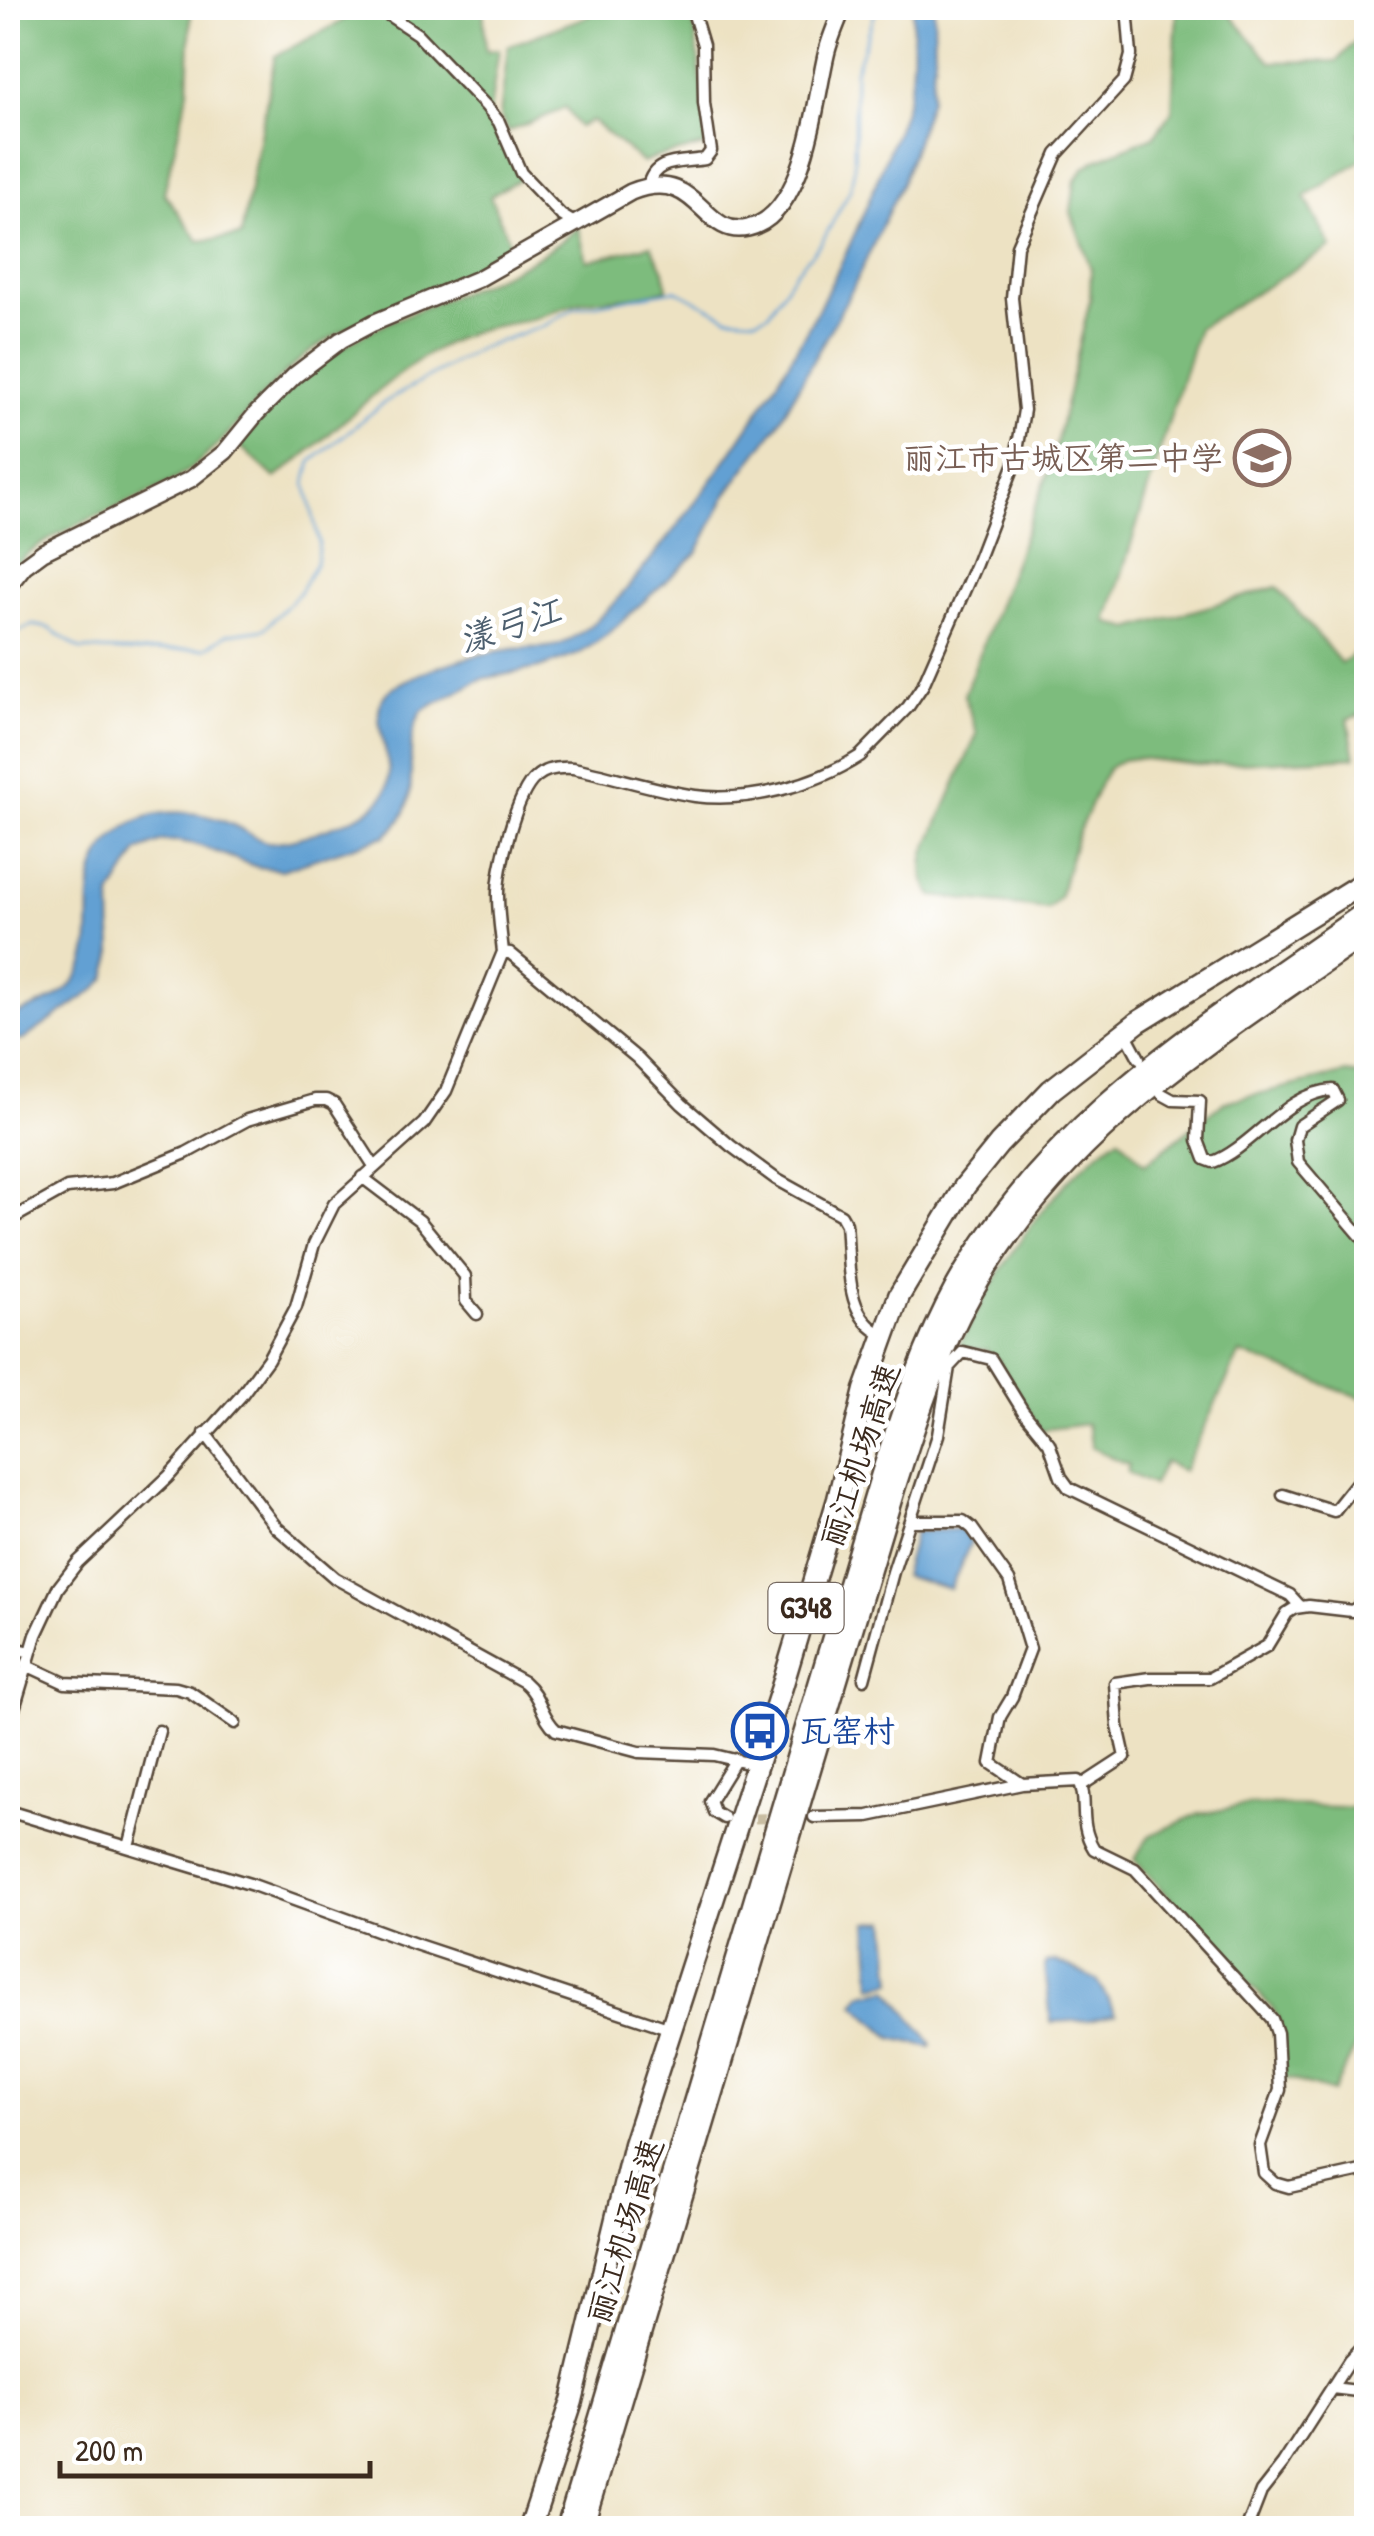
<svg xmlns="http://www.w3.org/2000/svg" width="1374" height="2536" font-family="'Patrick Hand','LXGW WenKai TC',sans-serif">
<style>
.forest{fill:#7dbc7d;stroke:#5c734e;stroke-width:2.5}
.water{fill:#62a0d3;stroke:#4e6578;stroke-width:2.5}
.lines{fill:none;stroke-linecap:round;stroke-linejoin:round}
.stream{stroke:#62a0d3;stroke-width:2.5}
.street-tunnel{stroke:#c9bda2;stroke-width:10;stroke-dasharray:10 5;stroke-linecap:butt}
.street-casing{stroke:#564637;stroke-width:15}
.secondary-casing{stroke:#564637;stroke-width:20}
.highway-casing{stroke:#564637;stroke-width:25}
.street{stroke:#fff;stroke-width:10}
.secondary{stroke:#fff;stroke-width:15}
.highway{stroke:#fff;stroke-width:20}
.labels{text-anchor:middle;stroke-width:9;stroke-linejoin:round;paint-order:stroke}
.shield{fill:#fff;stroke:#766a62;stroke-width:2.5}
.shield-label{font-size:30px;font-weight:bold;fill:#3b2a1e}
.education-label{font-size:32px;fill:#785e54;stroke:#fff;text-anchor:end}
.street-label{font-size:32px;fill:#3b2a1e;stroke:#fff}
.transit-label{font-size:32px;fill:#164399;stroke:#fff;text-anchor:start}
.water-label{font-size:35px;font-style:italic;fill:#4d5f6f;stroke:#fff}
</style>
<rect width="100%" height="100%" fill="#fff"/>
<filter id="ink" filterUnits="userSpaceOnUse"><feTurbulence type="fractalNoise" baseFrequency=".01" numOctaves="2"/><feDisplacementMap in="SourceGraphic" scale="20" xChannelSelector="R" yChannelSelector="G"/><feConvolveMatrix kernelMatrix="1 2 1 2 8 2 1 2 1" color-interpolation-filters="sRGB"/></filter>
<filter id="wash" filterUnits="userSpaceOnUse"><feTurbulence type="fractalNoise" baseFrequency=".0048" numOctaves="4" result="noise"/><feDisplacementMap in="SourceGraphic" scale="40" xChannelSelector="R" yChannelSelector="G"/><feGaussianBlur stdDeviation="2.25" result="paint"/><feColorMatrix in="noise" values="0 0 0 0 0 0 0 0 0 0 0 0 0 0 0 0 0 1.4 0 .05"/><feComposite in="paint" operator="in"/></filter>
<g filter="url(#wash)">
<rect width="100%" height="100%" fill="#ede2c3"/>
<!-- forest -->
<path class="forest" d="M8,8H191L188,91L164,193L199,241L241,236L275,56L339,23L357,8H483L486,51L499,49L489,119L521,178L490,196L514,253C445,286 369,308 307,354C258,392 227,447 174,480C126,509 40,530 8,574Z
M592,8H688L695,32L709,145L656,157L643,163L592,121L579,127L565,108L508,132L500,116L508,46L591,15Z
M1181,8H1224L1271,62L1337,61L1366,30V130L1359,133L1366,157L1305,197L1331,247L1198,328L1107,622L1130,629L1277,587L1341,663L1366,646V713L1348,719L1355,757L1198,765L1137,758L1122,760L1109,768L1101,781L1076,838L1059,898L1048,909L933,896C923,881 921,871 925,853L977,734L964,695L1052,462L1090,300L1091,269L1071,212L1075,182L1083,169L1096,160L1154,136L1172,111L1177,10Z
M578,227L587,261L651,245L664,271L667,289C640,299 611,297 583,302C566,305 550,314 532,319C512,324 492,325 472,332C393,362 342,431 275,478L239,445C276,399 319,357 372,330C435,299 527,275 578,227Z
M1346,1073L1366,1076L1365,1399L1240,1353L1183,1471L1164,1462L1153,1485L1127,1472L1129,1465L1092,1448L1087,1424L1041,1430L997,1359L987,1350L958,1348C997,1271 1047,1187 1119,1137L1145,1164L1224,1102Z
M1251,1804L1366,1808V2026L1333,2092L1283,2077L1281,2028L1274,2010L1134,1859L1149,1836L1196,1815Z"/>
<!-- water -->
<path class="water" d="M913,8H934L935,56L930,99L903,180L853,288L777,426L728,492L697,553L608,634L579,654L539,668L481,679L422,711C395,755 432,800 385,836L282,870L257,867L195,844L178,841H162L138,851L111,896L112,956L106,978L96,989L24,1039L8,1042V1016C21,1014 32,1008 44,1003C131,966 50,877 128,826C159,806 201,810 233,825C245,830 255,840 268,842C291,844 345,823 365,812C424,781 349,714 394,687C425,668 478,653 513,649C531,647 551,650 567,641C601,623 628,588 651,559C745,444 826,314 879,175C890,146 904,117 910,86C914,61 912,33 913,8Z
M960,1529L971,1542L950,1589L903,1576L915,1532Z
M887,1920L893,1982L872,1986L868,1922Z
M1056,1961L1097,1980L1116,2014L1089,2020L1051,2022L1045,1966L1047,1962Z
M889,1989L932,2044L931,2047L892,2038L855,2004L862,1994Z"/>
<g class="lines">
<!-- stream -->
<path class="stream" d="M8,645L15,633L33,625L49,628L80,649L138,652L206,648L228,634L264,629L299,593L316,563L319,543L306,483L311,462L385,402L480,348L546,325L574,308L676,290L728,317L756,319L768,314L794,274L822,242L850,190L854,170L855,71L877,8"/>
</g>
</g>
<g filter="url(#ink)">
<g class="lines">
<!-- street-tunnel -->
<path class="street-tunnel" d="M740,1819L778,1818"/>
<!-- street casing -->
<g class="street-casing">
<path id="street" d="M378,8L417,34L486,106L499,122L521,173L561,215L576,224
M648,187C653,158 681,163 705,159L711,151L704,103L703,45L692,8
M503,952C501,933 498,915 498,896C497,871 516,793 536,777C546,768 559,767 573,768C614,776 654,790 695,796C749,803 815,785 860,756L908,707L923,685L976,564L1015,463L1024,410L1012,298L1017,246L1057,154L1124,81L1131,55L1127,8
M1125,1032L1139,1058
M1162,1094L1173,1100L1200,1101L1198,1140L1205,1159L1213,1162C1252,1148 1287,1092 1333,1090L1338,1100L1299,1126L1295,1140L1298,1162L1366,1242
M362,1177L420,1221L465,1276L466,1301L477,1314
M8,1221L67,1188L113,1183L186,1153L247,1120L315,1100H326L334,1104L374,1166
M205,1433L276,1527L335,1578L524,1682C541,1696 541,1717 556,1730L639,1752L714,1755L756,1765
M1283,1495L1334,1511L1366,1471
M910,1521H963L972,1528L1009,1580L1030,1649L1012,1697L1000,1717L991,1763L1022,1784
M8,1646L30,1652
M26,1665L65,1683L176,1688L190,1692L235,1723
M864,1679L893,1572L938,1435L949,1367L963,1352L991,1359L1023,1411L1049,1443L1061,1477L1069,1488L1290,1595L1300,1606
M8,1729L36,1635L58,1588L78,1562L168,1477L240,1397L268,1359L296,1307L314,1244L334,1204L424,1123L446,1091L503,952L510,953L637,1058L682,1104L731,1146L776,1179L841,1215L846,1224C850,1261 843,1318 884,1335
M1082,1785L1125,1757L1118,1726L1115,1683L1150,1678H1210L1267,1646L1287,1613L1295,1608L1309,1606L1352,1611L1366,1601
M8,1811L253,1885L418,1945L671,2029
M814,1817L868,1816L1022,1784L1079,1781C1089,1799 1077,1822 1094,1849L1135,1869L1272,2019L1277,2033L1280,2090L1260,2145L1264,2173L1275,2183L1289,2187L1366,2170
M724,1818L714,1812L710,1801L736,1759
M129,1847L159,1731
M1332,2388L1366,2392
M1247,2528L1261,2492L1283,2464L1349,2361L1366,2343"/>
</g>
<!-- secondary casing -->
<g class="secondary-casing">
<path id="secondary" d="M8,586L24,566L43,552L191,479L225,452L256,414L295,375L341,340L373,323L478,279L631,192C700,165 701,239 748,228C807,215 815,97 827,51C831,36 837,22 843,8"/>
</g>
<!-- highway casing -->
<g class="highway-casing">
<path id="highway" d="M530,2528L572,2401L634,2144L782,1687L838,1499L865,1390L899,1296L965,1186L999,1144L1051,1090L1138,1022L1366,881
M567,2528L881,1477C902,1413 923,1347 956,1287C1053,1114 1210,1023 1366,912
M582,2528L895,1486C916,1421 937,1354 971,1294C1064,1127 1215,1039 1366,933"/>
</g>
<!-- street -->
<use href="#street" class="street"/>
<!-- secondary -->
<use href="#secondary" class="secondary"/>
<!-- highway -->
<use href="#highway" class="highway"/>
</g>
</g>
<!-- icons -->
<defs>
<g id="school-ring" transform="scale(2.875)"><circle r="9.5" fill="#fff" stroke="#8d6e63" stroke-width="1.5"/><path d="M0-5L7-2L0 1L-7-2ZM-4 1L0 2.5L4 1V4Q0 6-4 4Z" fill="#8d6e63"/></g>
<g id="bus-ring" transform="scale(2.875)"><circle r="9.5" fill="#fff" stroke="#1a4fb4" stroke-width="1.5"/><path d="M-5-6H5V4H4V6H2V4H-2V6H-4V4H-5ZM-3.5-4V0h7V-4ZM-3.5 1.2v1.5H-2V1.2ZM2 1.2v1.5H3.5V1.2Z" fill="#1a4fb4"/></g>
</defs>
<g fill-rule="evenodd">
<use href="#school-ring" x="1262" y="458"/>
<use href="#bus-ring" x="760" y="1731"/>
</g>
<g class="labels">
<!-- shield labels -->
<rect class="shield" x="768.5" y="1583" width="75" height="50" rx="8"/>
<g class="shield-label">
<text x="806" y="1618">G348</text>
</g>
<!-- education labels -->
<g class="education-label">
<text x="1223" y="469">丽江市古城区第二中学</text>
</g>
<!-- street labels -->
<g class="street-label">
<text transform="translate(860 1455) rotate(-72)" y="11">丽江机场高速</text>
<text transform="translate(625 2231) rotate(-73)" y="11">丽江机场高速</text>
</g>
<!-- transit labels -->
<g class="transit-label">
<text x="799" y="1742">瓦窑村</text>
</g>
<!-- water labels -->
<g class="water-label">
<text transform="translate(510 625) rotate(-18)" y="12">漾弓江</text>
</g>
</g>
<!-- margin -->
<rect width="1374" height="2536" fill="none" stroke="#fff" stroke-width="40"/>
<!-- scale -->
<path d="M60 2461v15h310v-15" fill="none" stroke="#3b2a1e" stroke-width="5"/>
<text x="75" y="2461" font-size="30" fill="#3b2a1e" stroke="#ffffff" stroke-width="8" paint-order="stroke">200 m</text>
</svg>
